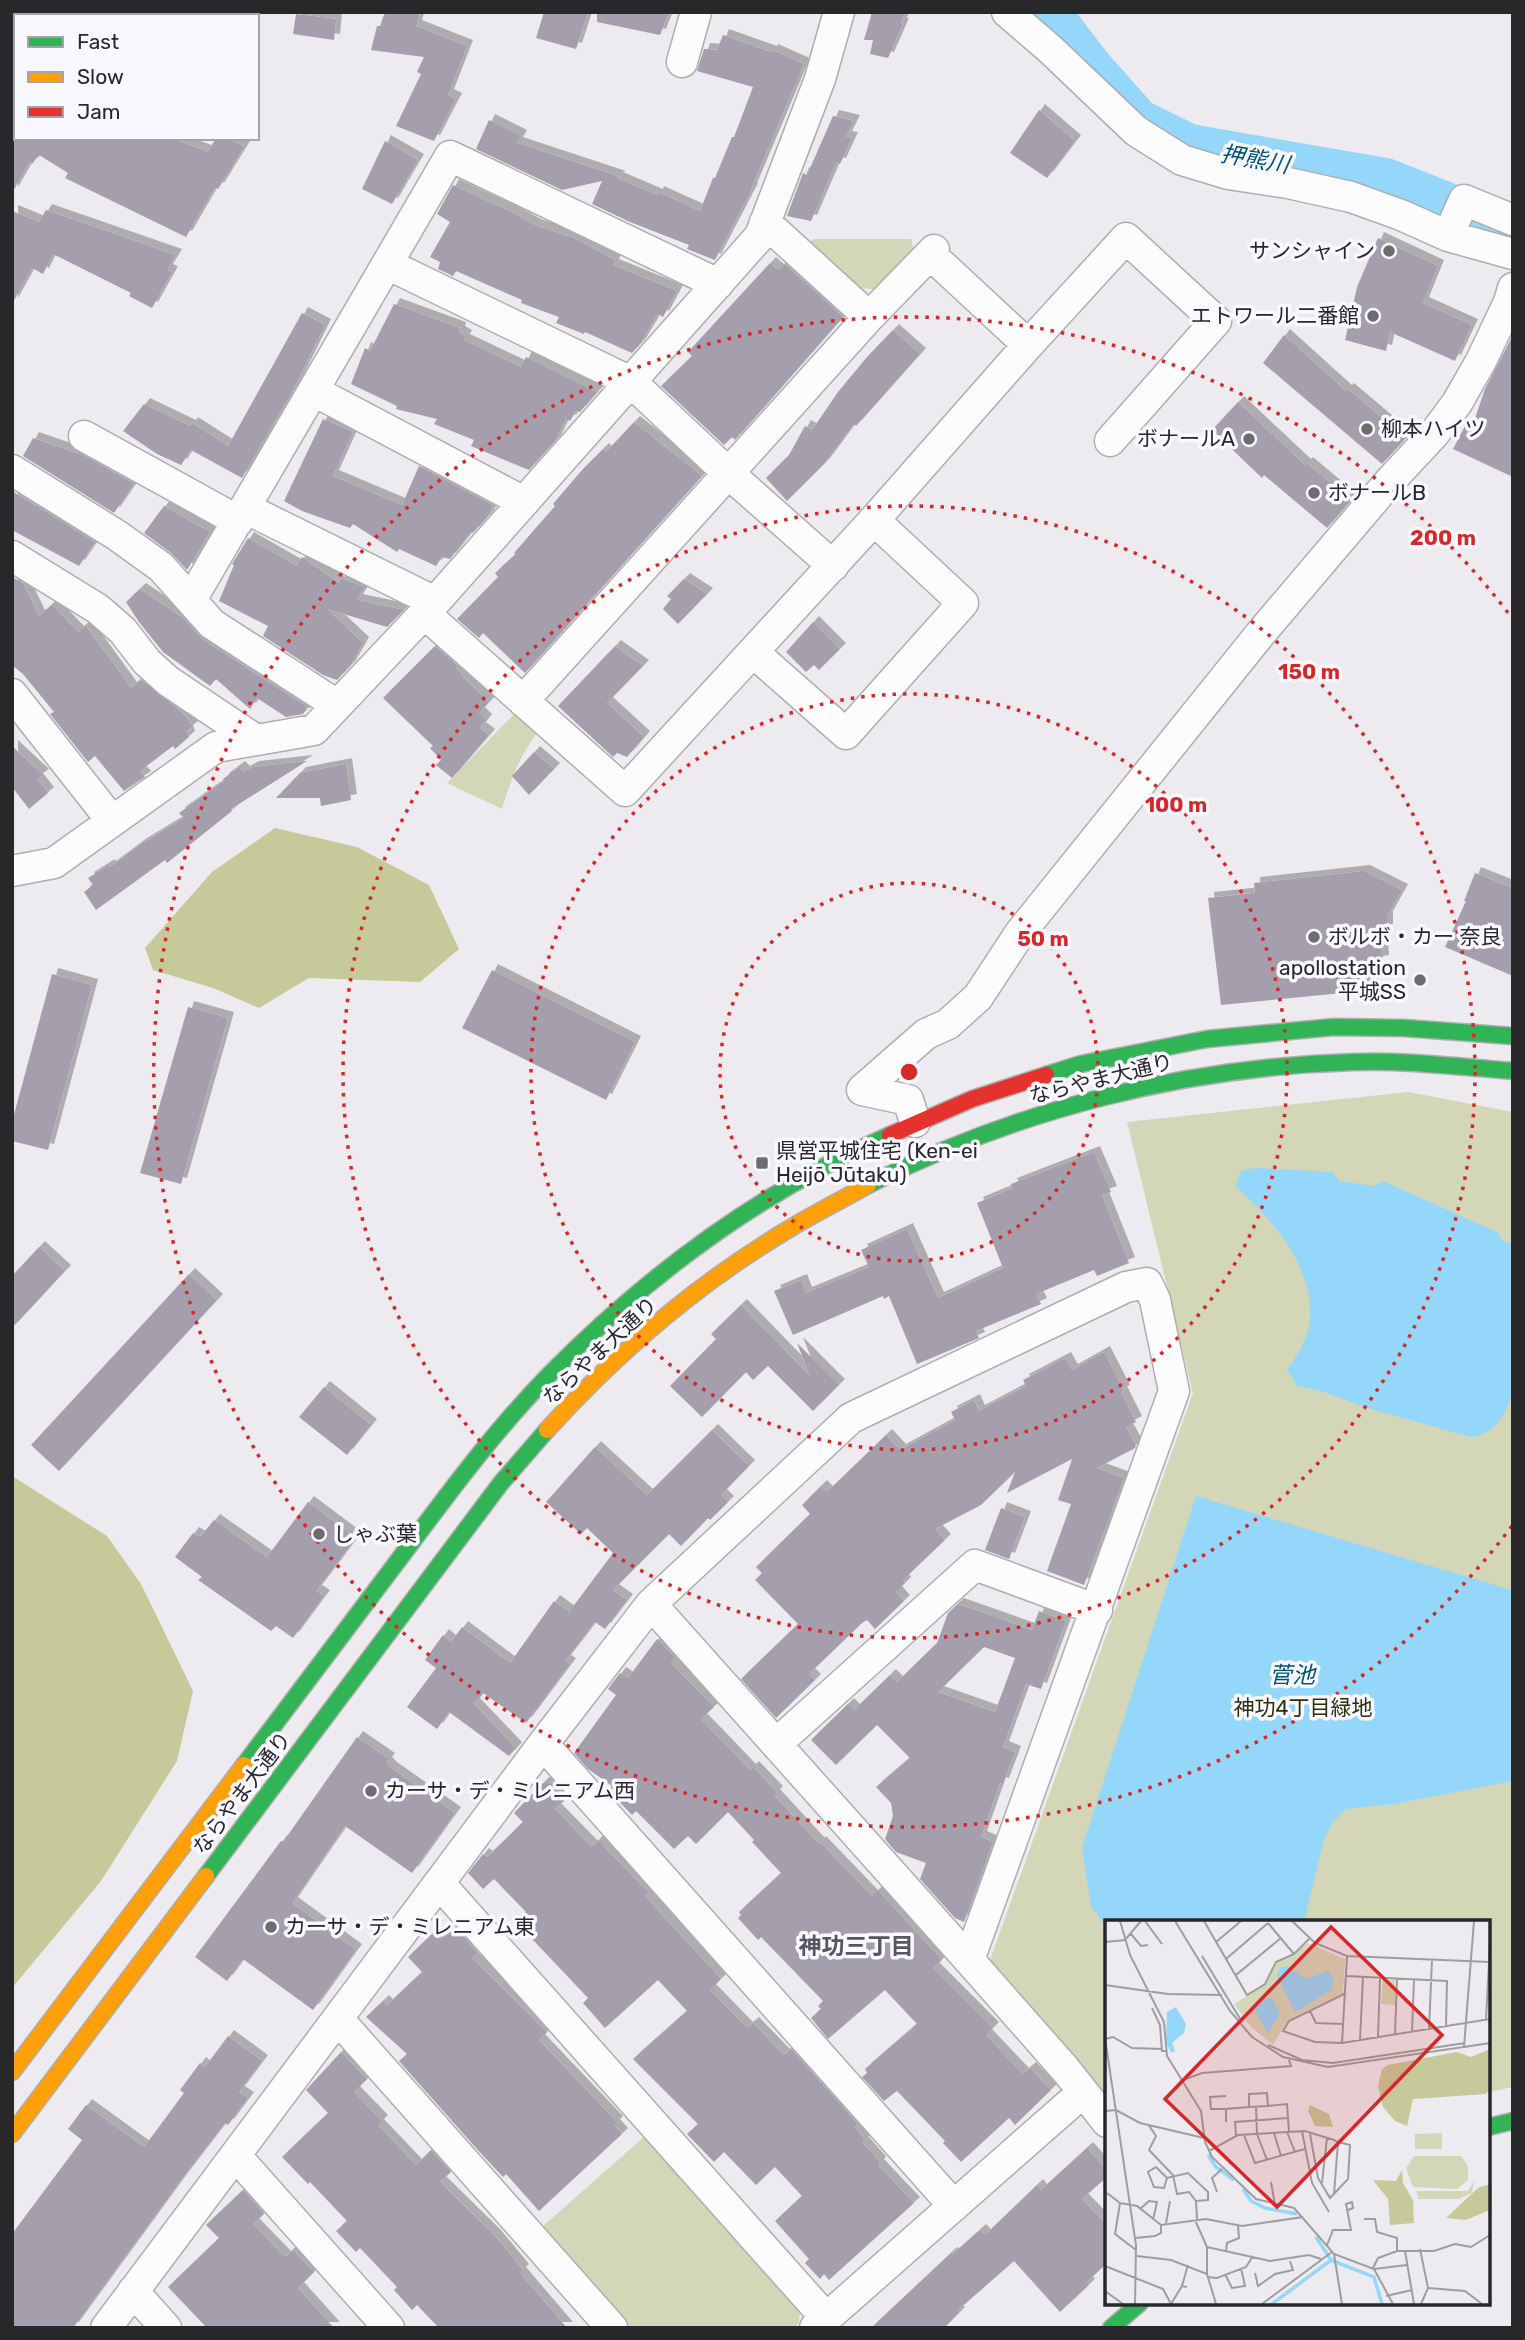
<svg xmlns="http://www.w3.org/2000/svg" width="1525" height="2340" font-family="Rubik,'Noto Sans JP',sans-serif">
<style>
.green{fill:#d4d6b8}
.forest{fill:#c6c99a}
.water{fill:#94d7fa}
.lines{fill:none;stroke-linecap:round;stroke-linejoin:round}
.river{stroke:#94d7fa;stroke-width:46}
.building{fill:#a49ead;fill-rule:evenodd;filter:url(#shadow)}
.street-casing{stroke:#aeadb0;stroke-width:33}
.fast-casing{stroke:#aeadb0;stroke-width:19}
.slow-casing{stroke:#aeadb0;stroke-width:19}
.jam-casing{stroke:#aeadb0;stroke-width:19}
.street{stroke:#fcfcfd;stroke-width:30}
.fast{stroke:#30b455;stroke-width:16}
.slow{stroke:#ff9f0a;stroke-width:16}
.jam{stroke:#e5322d;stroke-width:16}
.ring{fill:none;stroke:#d62828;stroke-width:3.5;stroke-dasharray:3.5 7}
.poi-dot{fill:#6d6c6f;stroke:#f9f7ff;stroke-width:2.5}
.labels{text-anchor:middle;stroke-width:7;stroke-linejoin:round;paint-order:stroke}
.poi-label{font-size:21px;fill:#28272a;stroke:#f9f7ff;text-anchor:start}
.street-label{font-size:21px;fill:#28272a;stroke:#f9f7ff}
.park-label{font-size:21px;fill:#2c2f08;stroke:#f9f7ff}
.water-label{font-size:23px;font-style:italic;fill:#015574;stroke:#f9f7ff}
.neighbourhood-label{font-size:23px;font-weight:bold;fill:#58565d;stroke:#f9f7ff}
.inset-river{fill:none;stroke:#94d7fa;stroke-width:3.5}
.inset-road{fill:none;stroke:#9e9da0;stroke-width:2}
.view{fill:#d62828;fill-opacity:0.15;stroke:#d62828;stroke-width:3.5}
.inset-edge{fill:none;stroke:#28272a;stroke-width:3.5}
.centre{fill:#d62828;stroke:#f9f7ff;stroke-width:3.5}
.ring-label{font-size:21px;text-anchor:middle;font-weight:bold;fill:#d62828;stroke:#f9f7ff;stroke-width:7;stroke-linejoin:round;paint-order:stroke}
</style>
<defs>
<filter id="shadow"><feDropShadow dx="6" dy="-6" stdDeviation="0" flood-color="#0004"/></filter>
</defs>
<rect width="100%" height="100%" fill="#edebef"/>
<!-- green -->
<path class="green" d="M813,239H911L913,248L921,249L881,290L859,288L807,245Z
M520,708L541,728C520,755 512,776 502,809L447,783Z
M1408,1092L1513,1112V2087L1488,2092V1922H1107V2095L990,1960L1193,1393L1127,1122Z
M645,2136L800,2306L799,2323L793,2328H629L542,2227Z"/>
<!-- forest -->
<path class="forest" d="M275,828L357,847L429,885L459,949L420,982L309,978L259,1008L213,988L153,970L145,948L212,872Z
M12,1476L107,1536L141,1584L193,1691L177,1761L101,1881L12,1988Z"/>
<!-- water -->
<path class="water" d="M1255,1168L1333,1172L1339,1181L1374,1186L1383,1181L1497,1232L1503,1241L1513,1244V1394C1504,1415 1495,1435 1471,1437L1367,1408L1321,1391L1297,1386L1287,1370C1297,1356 1310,1335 1310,1317C1312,1264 1271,1218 1235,1186L1241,1171Z
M1196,1496L1508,1589L1513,1592V1781L1393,1804L1346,1809L1332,1823L1324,1840L1304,1922H1107V1929L1091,1906L1082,1848Z"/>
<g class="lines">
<!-- river -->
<path class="river" d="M1041,12L1054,21L1090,68L1138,122L1189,147L1385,181L1504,228"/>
</g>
<!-- building -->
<path class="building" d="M385,12H420L416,26L467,46L448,95L456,99L434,141L396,126L421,74L417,72L424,57L371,50L377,26H380Z
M544,12H588L576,49L536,38Z
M597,12H669L660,35L597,22Z
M872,12H905L901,24H903L888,58L870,54L873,40H864Z
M296,14L336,19L334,40L293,34Z
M723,35L771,52L772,50L804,64L751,189H752L715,260L687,249L689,245L630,222L592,204L602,181L562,190L476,149L489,120L521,136L517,143L620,177L617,178L657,195L658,192L700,211L713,178H715L732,137H734L753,87L697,71L704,49L717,50Z
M1039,110L1075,141L1047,178L1010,153Z
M833,116L854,121L846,137L852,138L840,164L836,163L811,221L787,216L803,173L807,175Z
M12,138H171L208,152L216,138H230L244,147L218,189L215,187L186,237L65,178L68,173L39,155L32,164L30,162L12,193Z
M385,141L418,160L392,204L362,189Z
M453,185L498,206V205L535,225L574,238L615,260L613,265L677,291L663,317L658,314L640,344L632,353L585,332L584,334L556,323L559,317L521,303L522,300L456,271L453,276L438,269L440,262L430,257L450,222L437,214Z
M46,210L176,255L167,270L172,272L152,308L129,296L131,293L53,254L43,274L32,268L12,304V211L39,222Z
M1378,238L1438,266L1423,303L1472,325L1455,361L1390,332L1386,351L1345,340L1357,287Z
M770,263L778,270L785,264L843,317L735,440L732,437L724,445L661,386L692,356L688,352Z
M394,304L460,328L459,332L466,336L464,340L521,367L526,357L597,392L580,412L576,411L570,421L566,419L555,441L529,470L471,446L474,440L434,424L437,419L396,409L397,406L351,384L365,348L370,351Z
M302,313L325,325L293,390L242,478L191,450L181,465L157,454L123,431L144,404L190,426L192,423L228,446Z
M893,330L920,354L856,426L854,424L824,464L787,501L766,478L789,455L805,426L812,430L838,392L867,357Z
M1284,335L1346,391L1348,389L1406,438L1382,464L1263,363Z
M1513,335V477L1453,449L1466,424L1472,427L1485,389Z
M1238,402L1305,465L1307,463L1351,500L1327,528L1264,475L1262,478L1212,430Z
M323,419L353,432L333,476L402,505L419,466L493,505L488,516L473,533L471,532L450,559L442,557L436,566L399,549L397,552L353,524L350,528L302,511L284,501Z
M634,422L702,476L525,673L483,633L479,638L457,619L498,577L495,573L516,554L514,553L555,506L553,504L582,470L603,449L606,452Z
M33,438L85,456L134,484L114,513L23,456Z
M12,491L95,542L79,566L12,530Z
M164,506L210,532L187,570L171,553L144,533Z
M248,538L297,566L302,557L339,583L341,578L365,587L357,600L404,610L387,627L327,609L363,643L350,666L337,680L323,675L263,636L268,626L219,601L234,565L232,564Z
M12,577L23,583L39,616L52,605L78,632L86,626L131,688L141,680L181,711L193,726L187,731L189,737L175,749L173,746L140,771L145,777L124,791L95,756L88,762L50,714L54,712L23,674L12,665Z
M684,579L707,594L678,624L663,609L671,599L667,596Z
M140,589L182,617L202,639L303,704L307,709L303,714L286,717L257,698L250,709L216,679L210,686L163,652L139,622L126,602Z
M813,622L840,649L819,670L814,665L806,672L786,652Z
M435,646L458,666L456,668L462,673L460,674L489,702L479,713L486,720L480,728L489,735L452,778L436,765L441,760L430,748L433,746L383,698Z
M615,646L643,666L607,703L644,737L627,757L617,753L613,757L558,706Z
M12,746L43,775L37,779L48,793L29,809L12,787Z
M534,752L554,769L529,795L512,776Z
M307,761L231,809L232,811L167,863L165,860L96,910L84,892L93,885L88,878L109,865L110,867L141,844L184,818L179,813L224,781L223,779L239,767L244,772L253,767Z
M346,764L351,800L321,806L320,798H276L300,773Z
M1364,871L1402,890L1387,917V930L1381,931L1383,961L1371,963L1373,990L1221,1005L1208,898L1255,893L1254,883Z
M1475,873L1513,888V976L1445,947L1466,901H1464Z
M492,970L635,1042L606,1100L462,1028Z
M52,974L92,985L48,1150L12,1141V1122Z
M188,1007L228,1018L181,1184L140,1173Z
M1094,1152L1111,1192L1102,1195L1129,1263L1097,1276L1094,1270L1036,1294L1041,1304L976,1331L979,1338L917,1364L889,1296L884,1299L883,1296L793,1335L774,1291L801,1280L806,1293L869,1267L861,1250L907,1229L938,1298L1003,1268L977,1203L1013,1188L1011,1184Z
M39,1247L65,1271L12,1328V1276Z
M189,1274L217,1300L59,1471L31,1445Z
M741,1305L810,1376L797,1343L839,1385L813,1411L768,1366L753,1380L746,1372L702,1417L670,1386L716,1339L711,1334Z
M1104,1352L1124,1391L1121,1392L1136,1422L1126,1427L1136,1445L1135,1448L1097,1468L1124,1478L1084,1585L1047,1571L1071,1504L1058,1500L1072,1459L1007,1493L1015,1472L981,1505L935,1529L945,1540L903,1580L905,1583L896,1592L904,1601L875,1629L867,1620L862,1623L809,1674L815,1680L776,1718L741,1679L798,1624L755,1580L762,1573L756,1567L810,1514L802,1505L821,1486L827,1492L886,1435L900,1450L955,1420L951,1412L974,1400L979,1411L1026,1386L1023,1380L1065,1358L1072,1370Z
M324,1387L371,1425L347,1455L299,1417Z
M712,1430L749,1466L721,1495L728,1502L710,1520L708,1518L681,1546L669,1534L613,1590L627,1600L605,1629L595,1622L565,1661L570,1664L526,1723L483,1693L474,1704L516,1748L509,1756L449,1712L437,1729L407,1707L436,1668L425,1660L443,1635L451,1642L462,1627L510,1663L554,1601L569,1612L613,1553L587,1528L581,1534L546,1502L595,1447L647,1495Z
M308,1502L356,1538L316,1591L324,1596L293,1638L276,1626L271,1631L198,1580L202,1577L175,1557L193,1533L200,1537L214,1520L267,1557Z
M1001,1508L1025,1517L1009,1559L985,1550Z
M958,1604L1032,1630L1039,1611L1066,1621L1041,1689L1026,1684L1003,1747L1015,1752L1003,1784L1000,1783L981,1837L993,1842L964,1922L955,1918L920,1879L926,1863L896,1852L885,1839L893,1816L891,1803L876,1787L910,1758L877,1725L836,1765L811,1740L848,1704L854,1710L890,1675L897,1682L937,1643L948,1613ZM984,1647L1015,1658L995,1712L938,1692Z
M657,1639L675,1657L671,1663L714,1707L701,1719L750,1770L753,1767L777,1792L774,1795L819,1844L820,1842L872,1896L878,1890L942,1960L933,1968L993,2028L986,2035L1023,2074L1030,2068L1051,2090L1015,2125L1009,2118L961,2162L943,2143L945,2141L897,2091L884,2101L862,2077L867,2073L865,2069L917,2024L885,1990L828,2039L811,2018L821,2009L818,2006L823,2001L761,1937L758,1940L738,1918L741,1915L739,1912L781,1873L752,1842L754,1840L728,1812L696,1844L688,1836L674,1849L636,1811L632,1815L608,1790L612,1786L588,1769L574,1753L616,1695L608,1689L620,1673L628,1678Z
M357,1737L389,1759L386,1763L391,1768L455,1813L412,1873L345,1826L292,1903L356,1950L313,2010L243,1959L227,1981L195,1957L281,1841L283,1842Z
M543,1783H550L566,1799L555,1809L592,1847L598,1840L649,1893L645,1896L721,1979L710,1990L747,2028L753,2023L784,2055L791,2049L858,2124L854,2127L865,2139L862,2142L880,2162L878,2165L914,2203L829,2280L824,2274L820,2279L805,2263L809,2259L775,2221L802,2196L775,2167L756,2185L724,2152L714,2162L687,2134L698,2124L633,2059L687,2011L658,1980L605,2028L583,2003L588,1998L516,1922L526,1912L494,1879L483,1889L468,1873L483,1854L487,1857L523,1822L514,1813Z
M455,1927L478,1953L472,1958L547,2032L539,2040L617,2122L614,2125L622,2134L539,2211L506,2174L503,2177L476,2148L399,2061L407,2054L366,2017L383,2001L387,2005L422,1972L408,1957L435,1931L442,1939Z
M228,2036L262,2061L239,2092L248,2098L228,2125L225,2123L181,2180L73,2328H12V2234L82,2140L68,2129L86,2105L144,2147L184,2093L180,2090L200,2063L205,2067Z
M341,2052L367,2079L354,2092L382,2121L378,2125L416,2165L431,2150L451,2172L440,2182L495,2236L523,2270L520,2273L567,2328H439L417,2305L412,2310L394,2290L397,2287L360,2248L356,2252L336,2231L347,2221L310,2182L308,2184L282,2157L328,2113L306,2090Z
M1087,2148L1107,2170V2177L1082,2199L1107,2225V2263L1087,2282L1089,2285L1060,2312L1014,2261L957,2311L959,2313L944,2328H871L951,2253L953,2254L980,2230L985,2235L1037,2185L1041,2190Z
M243,2190L264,2214L253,2224L285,2257L293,2250L314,2272L298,2288L334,2328H207L168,2287L219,2238L206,2225Z"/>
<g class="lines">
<!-- street casing -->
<g class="street-casing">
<path id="street" d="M36,12L39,16
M1007,12L1050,49L1136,131L1182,160L1228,174L1288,183L1351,197L1401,215L1448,236L1513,254
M682,62L696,12
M1448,236L1464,200L1513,220
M387,264L631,382L727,472L833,566
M869,317L934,250
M1028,345L1126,238L1216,321L1110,441
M314,391L524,502
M84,436L238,521
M12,470L118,536L161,567L212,624L337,705
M245,508L435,602
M874,520L1028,345L930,254
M12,556L98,609L123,631L147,662L168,681L256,740
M191,600L450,156L718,284
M424,613L625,791L874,520L963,603L846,734L753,652
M12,694L112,821
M523,701L869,317L765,222
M12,871L54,863L216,747L314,730L435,602L760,236L820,79L839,12
M915,1122L908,1100L862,1090L926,1034L948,1024L978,997L1020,933L1261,633L1390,481L1434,434L1457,403L1481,361L1509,302L1513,288
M651,1604L969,1960L1065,2069L1107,2122
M543,1744L954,2206
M776,1744L975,1565L1097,1610
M439,1883L826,2318
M338,2019L612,2328
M236,2156L389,2328
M133,2291L166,2328
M106,2328L543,1744L651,1604L851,1418L1126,1287L1147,1283L1155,1300L1174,1391L969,1960
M815,2328L1082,2093"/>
</g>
<!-- fast casing -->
<g class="fast-casing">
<path id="fast" d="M1046,1075L1081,1064L1207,1039L1334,1027L1404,1028L1513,1036
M868,1185C1019,1109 1185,1067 1354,1062C1407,1060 1460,1067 1513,1071
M244,1765C296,1696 348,1627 400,1558C448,1494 495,1430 550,1374C648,1275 763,1190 890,1135
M206,1876L501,1483L547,1430
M1488,2127L1513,2121
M1111,2328L1140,2303"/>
</g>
<!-- slow casing -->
<g class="slow-casing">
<path id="slow" d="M547,1430C616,1354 696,1285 784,1232C811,1215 840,1201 868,1185
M12,2072L244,1765
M12,2134L206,1876"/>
</g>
<!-- jam casing -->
<g class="jam-casing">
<path id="jam" d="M890,1135L972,1099L1046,1075"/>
</g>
<!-- street -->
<use href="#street" class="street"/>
<!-- fast -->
<use href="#fast" class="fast"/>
<!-- slow -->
<use href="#slow" class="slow"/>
<!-- jam -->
<use href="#jam" class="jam"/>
</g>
<!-- distance rings -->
<g class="ring">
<circle cx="909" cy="1072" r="189"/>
<circle cx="909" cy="1072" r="378"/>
<circle cx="909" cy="1072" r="566"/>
<path d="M1512 1526A755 755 0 1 1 1512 618"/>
</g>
<!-- markers -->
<g class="poi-dot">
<circle cx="1389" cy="251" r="7"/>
<circle cx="1373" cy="316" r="7"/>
<circle cx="1367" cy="429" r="7"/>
<circle cx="1249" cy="439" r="7"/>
<circle cx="1314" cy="493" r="7"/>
<circle cx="1314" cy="937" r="7"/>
<circle cx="1420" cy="980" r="7"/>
<rect x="755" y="1156" width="14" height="14" rx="3.5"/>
<circle cx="319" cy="1534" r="7"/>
<circle cx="371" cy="1791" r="7"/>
<circle cx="271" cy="1927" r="7"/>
</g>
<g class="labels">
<!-- poi labels -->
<g class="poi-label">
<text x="1375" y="258" text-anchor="end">サンシャイン</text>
<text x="1359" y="323" text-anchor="end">エトワール二番館</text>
<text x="1381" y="436">柳本ハイツ</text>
<text x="1235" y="446" text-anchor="end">ボナールA</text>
<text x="1328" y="500">ボナールB</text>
<text x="1328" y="944">ボルボ・カー 奈良</text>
<text x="1406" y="975" text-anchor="end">apollostation<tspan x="1406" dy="24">平城SS</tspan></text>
<text x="776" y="1158">県営平城住宅 (Ken-ei<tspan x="776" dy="24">Heijō Jūtaku)</tspan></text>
<text x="333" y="1541">しゃぶ葉</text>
<text x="385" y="1798">カーサ・デ・ミレニアム西</text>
<text x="285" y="1934">カーサ・デ・ミレニアム東</text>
</g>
<!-- street labels -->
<g class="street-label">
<text transform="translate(1101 1079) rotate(-14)" y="7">ならやま大通り</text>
<text transform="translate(600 1351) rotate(-43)" y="7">ならやま大通り</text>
<text transform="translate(242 1793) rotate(-53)" y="7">ならやま大通り</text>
</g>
<!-- park labels -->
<g class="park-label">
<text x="1303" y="1715">神功4丁目緑地</text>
</g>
<!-- water labels -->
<g class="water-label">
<text transform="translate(1255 159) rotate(10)" y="8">押熊川</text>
<text x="1292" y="1683">菅池</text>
</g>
<!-- neighbourhood labels -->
<g class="neighbourhood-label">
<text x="856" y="1954">神功三丁目</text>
</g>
</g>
<!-- overview -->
<g transform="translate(1105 1920)">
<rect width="385" height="385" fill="#edebef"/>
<path d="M203,23L240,39L238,73L183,100L168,125L146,107L129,84L161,64L172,43ZM278,60H290V85L276,84ZM337,213V229H310V214ZM309,236H356L363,246V260L352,269L308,267L301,248ZM369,261L367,273L354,279H313L312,271H363Z" fill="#d4d6b8"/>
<path d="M385,129V168L381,174L308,179L302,206L290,201L278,187L273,166L277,149L283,145L352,132L366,137ZM205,185L224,194L228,207L210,206L203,191ZM297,250L298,263L308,280L309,303L285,305L283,279L268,260L291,261ZM385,264V290L361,300L341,298L373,268Z" fill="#c6c99a"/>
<path d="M182,46L201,59L223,51L228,57L227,70L190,92L172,56L175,48ZM166,77L175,93L163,113L147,85ZM71,87L81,104L79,113L67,123L70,131L66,133L61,122L62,92Z" fill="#94d7fa"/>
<path class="inset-river" d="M103,235L111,247L129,260M138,269L146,281L160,288L192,294M211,317L226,340M167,384L226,340L269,357L277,384"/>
<path class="inset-road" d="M15,1L25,35L59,102L62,136L96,191L100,222L107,237L151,279L189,288L229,334L269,349L288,384M40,1L57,24M70,1L125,91L147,117L178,137L223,147L359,127L369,1M99,1L142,75L160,64L171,42L189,34L204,19M187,1L210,23L242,36L385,42M163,3L189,34M26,14L36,26L43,25M0,17L1,22L20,20L36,1M111,22L136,1M97,36L137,102M121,39L163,3M131,55L176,18M241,56L342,61L341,106M0,65L63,74L117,75M239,74L184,101L178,111L210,122L237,123L385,99M47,88L55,105L57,131H61M205,91L211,103L238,104M381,100L385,23M324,109L327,40M307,112L309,60M290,115L292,59M273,117L275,58M0,118L31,325L30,384M0,119L8,117L27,128L57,129M255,120L258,57M237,123L242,36M163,125L197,140L228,143L360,123M359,127L385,123M78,160L97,153L186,146L184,140M151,186L152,214L162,240M163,186L162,173L144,174V187L163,186L182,184L184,212M121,189H106L105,177L121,176M0,191L11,190L35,203L99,218M121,202V189L144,187M43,204L51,216L44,230L68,255L72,274L84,272L91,281L92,299M197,211L207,263L224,292M182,212L190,232M169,213L176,236M205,214L213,258L225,278L243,259L245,225L233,222M139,215L150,243L200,229M131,216L130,202L183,198M104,231L133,215L200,211L229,220L233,222L229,274M62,258L59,268L49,267L43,252L51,247L62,258L83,253L103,272V280L91,281M166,262L170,285M217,263L222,218M112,272L107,258L117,249M2,273L15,283L32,286L56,305L101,299L137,306L198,297M15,283L10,314L31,330M35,289L44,281L52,282L48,300M259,299H270L272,312L292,318V331M90,300L102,327V354L111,384M61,303L65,281M30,318L50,316L56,313V305M222,325L228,310H246L241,284L247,282L248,288L243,290M102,327L165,341L204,335L216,339M315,329L323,368L316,384M121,331L122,323L134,318L133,306M300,331L309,384M229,334L237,384M32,336L66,340L102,354M0,346L58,369L66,384M268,348L273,338L292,331H329L350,324L366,327L385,315M269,349L302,345M150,353L153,366L170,354L188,350L185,341M120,354L127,368L140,366L136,348M102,357L112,358L141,347L148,336M77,366L83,345M323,368L360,371L377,384M0,371L18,384M281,376L307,370M66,384L77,366L82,367M157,384L227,332"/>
<path class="view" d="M226,7L337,115L172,287L60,179Z"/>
<rect width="385" height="385" class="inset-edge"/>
</g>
<circle cx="909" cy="1072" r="10" class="centre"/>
<g class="ring-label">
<text x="1443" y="545">200 m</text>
<text x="1309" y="679">150 m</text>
<text x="1176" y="812">100 m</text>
<text x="1043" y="946">50 m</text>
</g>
<!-- border -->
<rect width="1525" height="2340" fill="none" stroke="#28272a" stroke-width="28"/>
<!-- legend -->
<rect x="14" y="14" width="245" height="126" fill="#f9f7ff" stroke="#a5a4aa" stroke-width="2"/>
<rect x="28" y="37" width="35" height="10" fill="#30b455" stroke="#a5a4aa" stroke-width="2"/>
<text x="77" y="49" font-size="21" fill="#28272a">Fast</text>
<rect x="28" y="72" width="35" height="10" fill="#ff9f0a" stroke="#a5a4aa" stroke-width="2"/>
<text x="77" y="84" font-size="21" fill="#28272a">Slow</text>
<rect x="28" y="107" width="35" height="10" fill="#e5322d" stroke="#a5a4aa" stroke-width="2"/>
<text x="77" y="119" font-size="21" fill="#28272a">Jam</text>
</svg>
